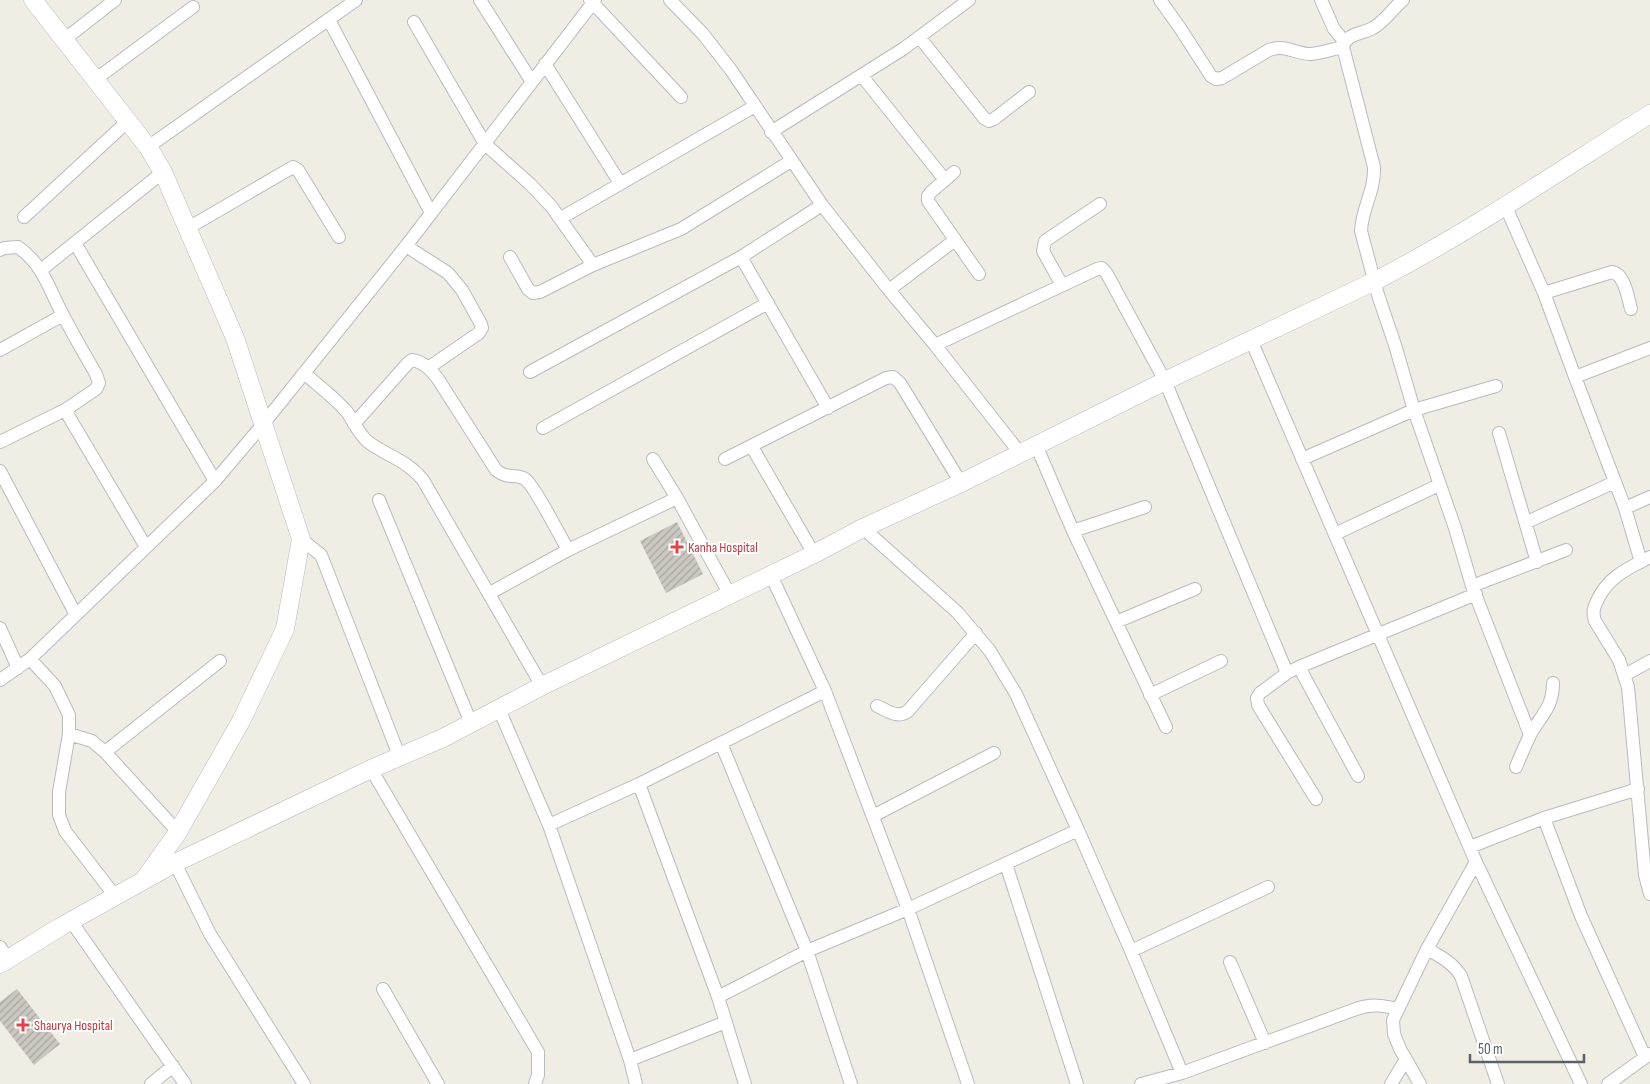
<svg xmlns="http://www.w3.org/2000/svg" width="1650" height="1084" font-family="'Sofia Sans Condensed',sans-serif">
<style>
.building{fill:url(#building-hatch)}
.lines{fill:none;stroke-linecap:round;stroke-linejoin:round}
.street-casing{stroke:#b7bbbf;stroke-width:14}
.secondary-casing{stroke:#b7bcc2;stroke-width:19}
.street{stroke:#fff;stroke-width:12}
.secondary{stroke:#fff;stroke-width:18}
.health-dot{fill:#e0444e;stroke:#fff;stroke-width:2}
.labels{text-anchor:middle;stroke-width:4;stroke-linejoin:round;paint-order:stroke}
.health-label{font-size:14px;fill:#be3a42;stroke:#fff;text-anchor:start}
</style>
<defs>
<pattern id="building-hatch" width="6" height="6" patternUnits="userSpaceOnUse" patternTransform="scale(1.25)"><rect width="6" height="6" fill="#cbc7c1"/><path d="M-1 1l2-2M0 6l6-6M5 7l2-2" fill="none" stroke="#a8a5a1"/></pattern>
</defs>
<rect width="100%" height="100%" fill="#f0ede4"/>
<!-- building -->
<path class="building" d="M677,522L703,574L666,593L640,541Z
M17,989L60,1044L34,1065L0,1021V1002Z"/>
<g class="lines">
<!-- street casing -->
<g class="street-casing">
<path id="street" d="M480,0L532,82
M590,0L681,97
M670,0L703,34L731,70L822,205L889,290L935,345L1020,453
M1160,0L1180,28L1211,76L1216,79L1222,78L1269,50C1286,44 1295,54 1311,54C1322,53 1333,49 1343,47
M1321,0L1334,29L1344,41
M1403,0C1392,9 1384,23 1371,29C1360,34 1346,34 1343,47L1374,167C1375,191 1362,208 1361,231L1378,295L1395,345L1414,410L1455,528L1472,586L1530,735
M329,20L431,213
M414,22L485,144L530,184L551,206L593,265
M920,38L984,118L989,121L994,119L1029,92
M65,39L115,0
M545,64L620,183
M862,76L945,180
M96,79L193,7
M771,132L903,49L969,0
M148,147L356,0
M954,172L931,192L928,196V201L979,274
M1505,205L1544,293L1575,377L1625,508L1641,562
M24,217L128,121
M561,218L755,106
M188,228L293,167L298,170L339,237
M75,243L215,481
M406,246L448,273L462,290L481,324L482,328L479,333L428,368
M0,250L4,248L18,247C44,265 49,290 64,317C74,336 85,355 96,374L99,383L96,389L65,410L0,442
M510,257L528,289L533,293L540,292L593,265L681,229L791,161
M741,257L828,408
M41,270L163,172
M1062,285L1043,251L1045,241L1100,204
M889,290L955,240
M1544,293L1612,272C1625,274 1628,298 1631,309
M1251,340L1476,862L1581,1084
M935,345L1097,269L1102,268L1107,274L1165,381L1287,673L1260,693L1257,698L1258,705L1316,799
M0,350L63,315
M530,372L741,257L822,205
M304,373C319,386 335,398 347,412C354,422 358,433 367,441C386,456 406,459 423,480L542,686
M1575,377L1650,348
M65,410L146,547
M354,424L408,363L412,360C424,362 431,370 438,379L496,470C508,480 515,473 525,479C534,485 561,538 568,550
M543,428L768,303
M1499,433L1537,562
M1036,445L1073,531L1166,727
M752,447L814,554
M653,459L677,498L730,595
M725,459L886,378L893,377L900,383L961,483
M1302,459L1414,410L1496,386
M0,471L76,615
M379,500L471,723
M1625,508L1650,497
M1527,522L1615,482
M863,528L957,612L990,651L1016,694L1078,830
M1073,531L1145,507
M1335,534L1439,485
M301,539L321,555L325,565L400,758
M1650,557C1629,568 1609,576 1598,599C1594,607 1592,612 1595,621L1619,660L1628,687L1645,875L1650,894
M771,575L825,691L908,909L968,1084
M1472,586L1566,550
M490,593L568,550L677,498
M1116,622L1195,589
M0,628L18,668
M30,659L55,686L69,715V734L59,792V815L65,831L115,896
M1299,667L1476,594
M1291,671L1299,667L1358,776
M1625,675L1650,661
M0,680L30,659L215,481L264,423L406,246L595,0
M1150,695L1221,661
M877,706C888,711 898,719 908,711L976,633
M499,709L549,825L630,1060L636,1084
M69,734L92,741L105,752L178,832
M721,743L807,951L851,1084
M105,752L220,661
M1516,767C1520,757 1525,746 1530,735C1541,715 1553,708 1553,683
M371,769L538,1052V1075L535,1084
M639,784L825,691
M873,816L994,753
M1544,818L1581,916L1645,1057
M549,825L639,784L718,997L745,1084
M1470,847L1544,818L1638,789
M175,863L210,934L304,1084
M1006,864L1077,1084
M71,921L185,1084
M0,947L8,959
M1427,949C1440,956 1453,963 1461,976L1498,1084
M1131,951L1268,887
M1230,962L1265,1043
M383,989L438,1084
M718,997L807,951L908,909L1078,830L1131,951L1182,1073L1141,1084
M630,1060L726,1022
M1182,1073L1356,1009C1371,1004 1382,1005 1397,1009
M151,1084L173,1066
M1391,1084L1406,1059
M1420,1084L1400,1049L1394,1034L1393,1020L1427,949L1476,862
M1608,1084L1650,1054"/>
</g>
<!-- secondary casing -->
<g class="secondary-casing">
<path id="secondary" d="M33,0L148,147L163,172L235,338L301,539L285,629L241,721L178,832L146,877
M0,964L60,927L175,863L371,769L443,738L542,686L814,554L863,528L961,483L1165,381L1375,281C1470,232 1559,171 1650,114"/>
</g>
<!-- street -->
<use href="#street" class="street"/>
<!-- secondary -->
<use href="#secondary" class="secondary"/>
</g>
<!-- markers -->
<g class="health-dot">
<path d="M674.5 539.5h5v5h5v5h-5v5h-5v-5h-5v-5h5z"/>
<path d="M20.5 1017.5h5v5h5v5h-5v5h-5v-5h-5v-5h5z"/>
</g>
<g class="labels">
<!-- health labels -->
<g class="health-label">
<text x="688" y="552">Kanha Hospital</text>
<text x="34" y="1030">Shaurya Hospital</text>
</g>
</g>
<!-- scale -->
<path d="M1470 1054v8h114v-8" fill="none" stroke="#5c6166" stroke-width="2.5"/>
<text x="1478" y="1054" font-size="15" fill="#5c6166" stroke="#ffffff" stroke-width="4" paint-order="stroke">50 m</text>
</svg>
